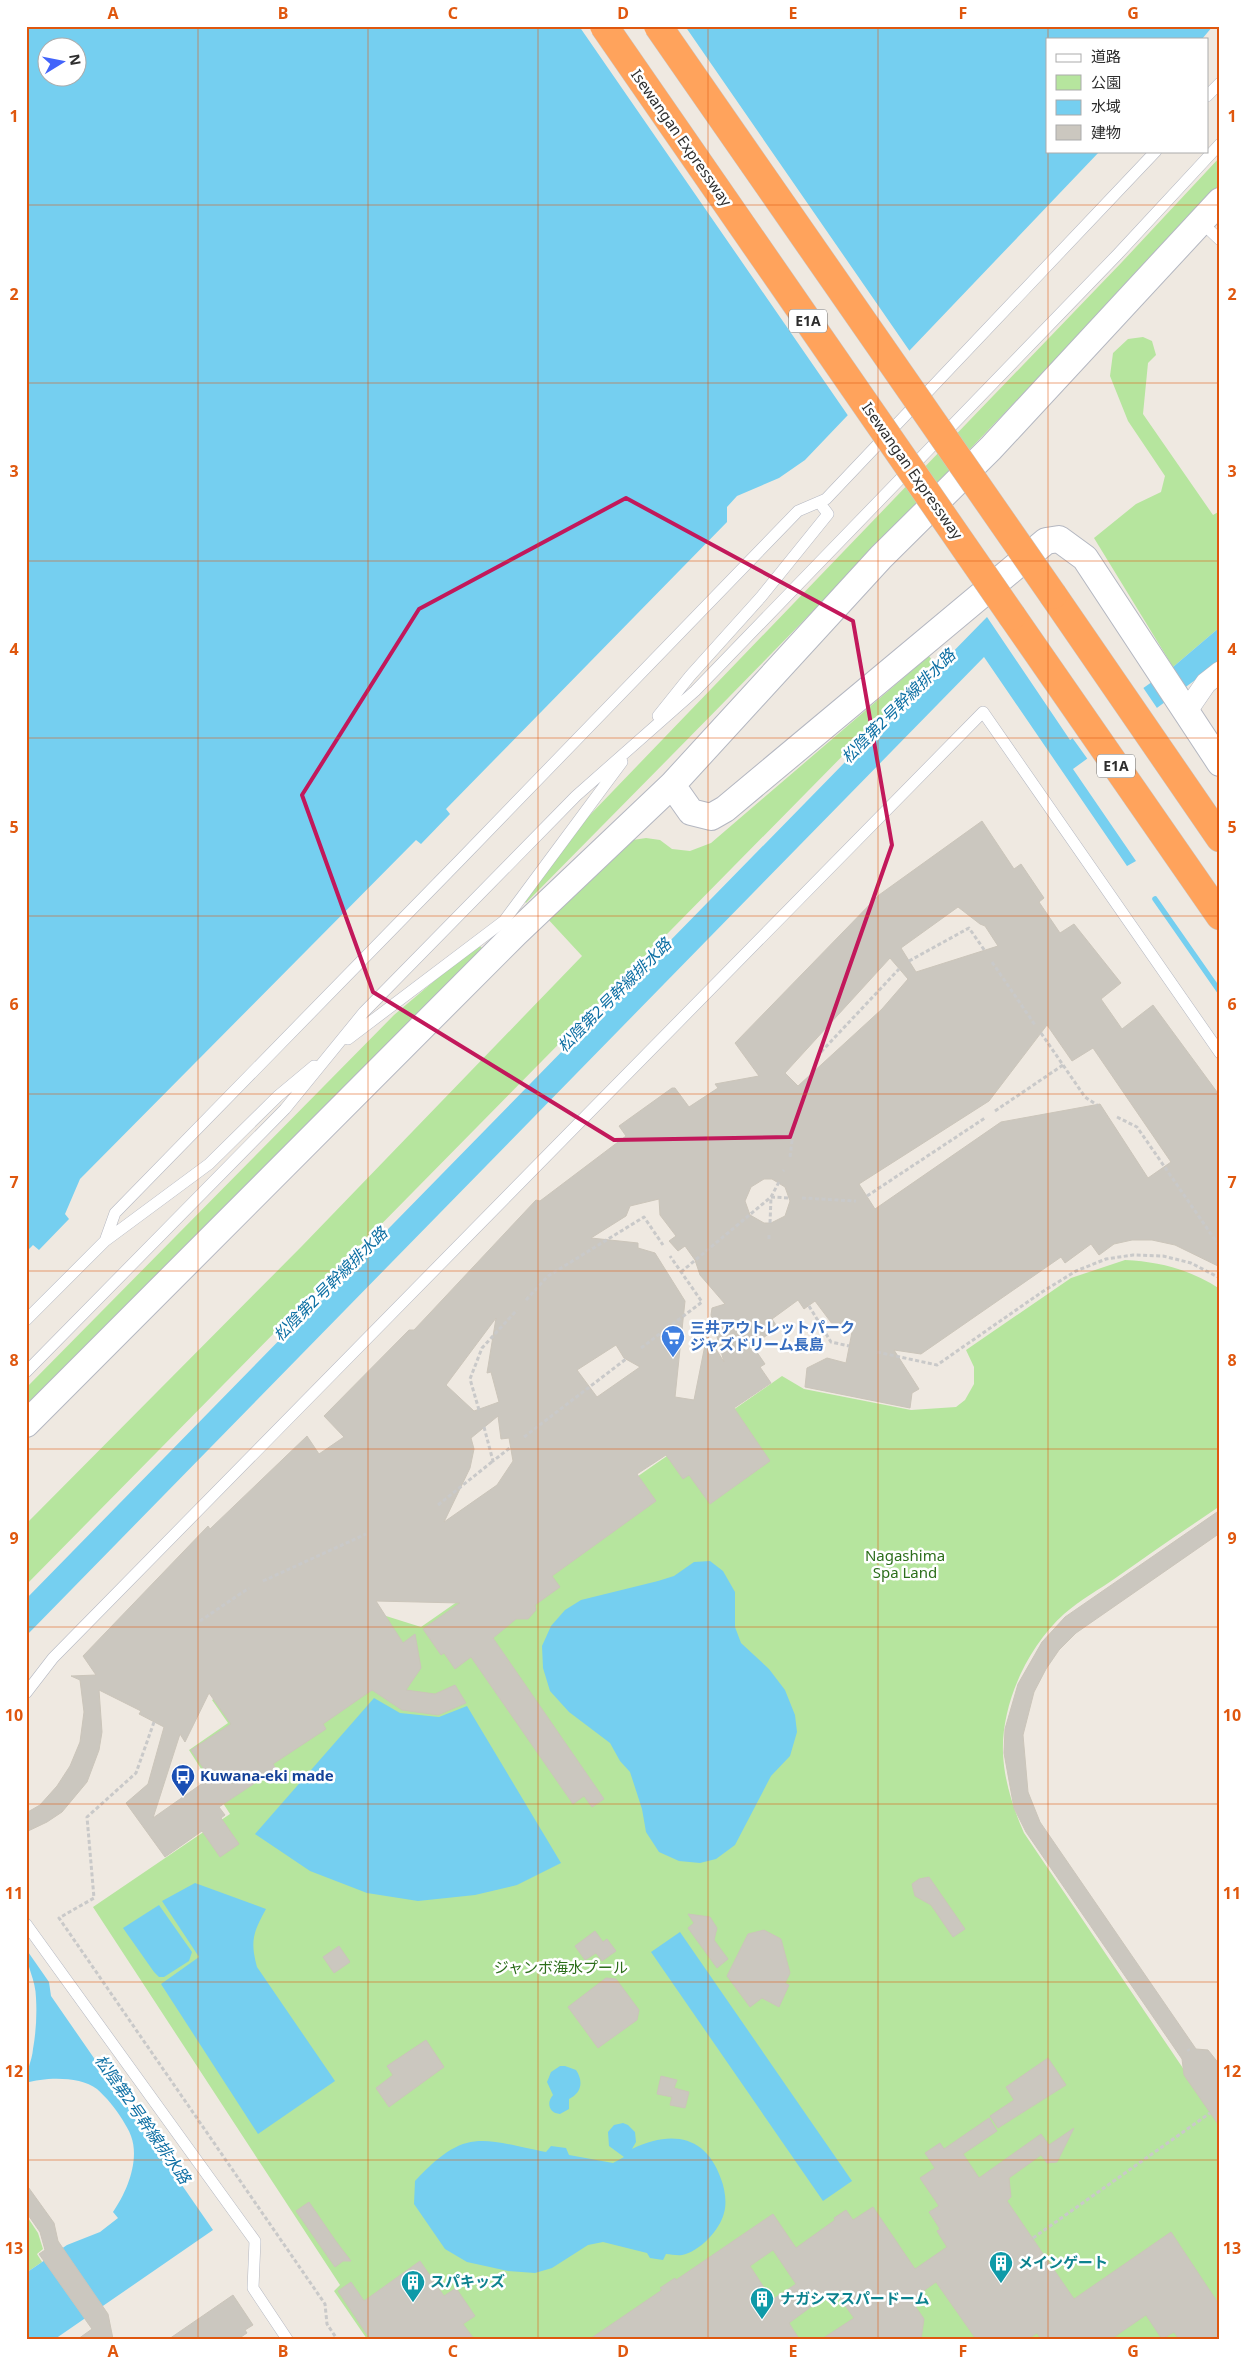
<svg xmlns="http://www.w3.org/2000/svg" width="1246" height="2365" font-family="'Noto Sans','Noto Sans JP',sans-serif">
<style>
.green{fill:#b6e59e}
.water{fill:#75cff0;fill-rule:evenodd}
.pier{fill:#efe9e1}
.lines{fill:none;stroke-linecap:round;stroke-linejoin:round}
.stream{stroke:#75cff0;stroke-width:5.5}
.building{fill:#cbc7bf;stroke:#cbc5ba;fill-rule:evenodd}
.service-casing{stroke:#b4b7c1;stroke-width:12}
.minor-casing{stroke:#b4b7c1;stroke-width:22}
.tertiary-casing{stroke:#b4b7c1;stroke-width:28}
.motorway-casing{stroke:#c9c9c9;stroke-width:29}
.path{stroke:#c9c9c9;stroke-width:3;stroke-dasharray:4 2.5;stroke-linecap:butt}
.service{stroke:#fff;stroke-width:11}
.minor{stroke:#fff;stroke-width:21}
.tertiary{stroke:#fff;stroke-width:26}
.motorway{stroke:#ffa35c;stroke-width:28}
.motorway-bridge-casing{stroke:#c9c9c9;stroke-width:29;stroke-linecap:butt}
.motorway-bridge{stroke:#ffa35c;stroke-width:28}
.marked{fill:none;stroke:#c2185b;stroke-width:4;stroke-linejoin:round}
.grid{fill:none;stroke:#df570e;stroke-width:1;stroke-opacity:0.55}
.labels{text-anchor:middle;stroke-width:5;stroke-linejoin:round;paint-order:stroke}
.shield{fill:#fff;stroke:#6d6d6d;stroke-width:1}
.shield-label{font-size:14px;font-weight:bold;fill:#2e2e2e}
.street-label{font-size:15px;fill:#2e2e2e;stroke:#fff}
.shop-label{font-size:15px;font-weight:bold;fill:#366cbe;stroke:#fff;text-anchor:start}
.park-label{font-size:15px;fill:#2c6e1b;stroke:#fff}
.transit-label{font-size:15px;font-weight:bold;fill:#164399;stroke:#fff;text-anchor:start}
.culture-label{font-size:15px;font-weight:bold;fill:#0d838f;stroke:#fff;text-anchor:start}
.water-label{font-size:16px;font-style:italic;fill:#0d6fa3;stroke:#fff}
.neatline{fill:none;stroke:#df570e;stroke-width:2}
.grid-label{font-size:16px;text-anchor:middle;font-weight:bold;fill:#df570e}
</style>
<rect width="100%" height="100%" fill="#efe9e1"/>
<!-- green -->
<path class="green" d="M1220,157V184C994,429 760,666 526,903L523,900L587,818L1122,262Z
M1143,337L1152,341L1156,355L1148,363L1143,414L1213,515L1220,511V627L1173,667L1094,538L1136,504L1161,492L1165,476L1128,421L1110,376L1113,353L1128,339Z
M929,656L934,663L26,1585V1524L302,1246L582,956L546,917L633,840L646,838L660,840L672,849L690,851L711,843Z
M478,944L482,948L26,1414V1388L394,1015Z
M1125,1260C1161,1262 1189,1269 1220,1289V1506C1186,1529 1151,1553 1117,1577C1100,1589 1080,1600 1064,1614C1028,1646 1001,1704 1003,1753C1004,1780 1013,1808 1024,1833L1220,2123V2339H367L334,2291L340,2285L93,1907L230,1814L189,1750L228,1723L212,1700L240,1680L377,1623L386,1616L421,1627L782,1376L804,1389L911,1410L956,1407L965,1400L974,1384V1367L966,1350L1071,1278Z
M26,2215L38,2233L43,2249L37,2254L42,2262L26,2273Z"/>
<!-- water -->
<path class="water" d="M26,26H1213L1202,39H1047V151H1100L805,460L779,478L737,496L727,507V522L446,809L450,814L421,844L416,840L80,1179L65,1214L69,1219L39,1250L33,1245L26,1252ZM48,48H78V78H48Z
M987,617L1070,740L1173,667L1220,627V662L1073,769L1136,861L1127,866L984,657L26,1636V1599Z
M710,1561L723,1571L735,1592V1627L741,1643L769,1669L785,1690L795,1715L797,1732L790,1756L771,1776L735,1845L716,1859L700,1863L679,1861L659,1852L646,1832L642,1809L630,1772L620,1761L610,1743L569,1712L550,1691L543,1668L542,1646L551,1626L565,1610L581,1600L658,1581L674,1576L694,1562Z
M374,1698L400,1713L439,1717L467,1706L561,1863L517,1885L475,1895L418,1901L367,1893L310,1871L255,1834Z
M195,1883L266,1909C253,1933 250,1941 257,1967L335,2081L258,2134L161,1984L199,1957L162,1901Z
M159,1905L192,1952L189,1961L164,1977H159L154,1972L123,1928Z
M680,1932L852,2181L823,2201L651,1952Z
M26,1949L49,1982L51,1996L213,2230L55,2339H26V2273L67,2245L100,2232L118,2218L113,2212C127,2192 140,2160 131,2136C129,2130 125,2124 122,2119C116,2109 106,2097 97,2089C80,2076 45,2077 26,2083C26,2071 32,2061 33,2049C36,2032 37,2015 36,1998C36,1980 26,1966 26,1949Z
M560,2066H565L576,2070C584,2082 581,2093 569,2099V2109L560,2114C549,2113 546,2103 553,2095L547,2082L551,2072Z
M623,2123L628,2125L635,2132L636,2142L632,2149C671,2130 706,2135 721,2179C725,2189 727,2203 724,2213C720,2230 699,2252 682,2255C677,2256 671,2254 666,2254L663,2260L650,2258L647,2253L603,2242L588,2245L552,2268L535,2273L508,2271L467,2262L445,2249L414,2204L415,2181C465,2127 481,2139 546,2152L551,2146L566,2148L569,2155L613,2163L624,2157L609,2146L608,2132L614,2125Z"/>
<!-- pier -->
<path class="pier" d="M579,26H685L911,353L849,417Z
M1142,686L1159,711L1089,761L1071,736Z"/>
<g class="lines">
<!-- stream -->
<path class="stream" d="M1155,899L1220,992"/>
</g>
<!-- building -->
<path class="building" d="M982,821L1014,869L1021,864L1044,898L1039,902L1060,933L1074,924L1121,983L1101,999L1122,1029L1153,1005L1220,1096V1267L1175,1245L1152,1240H1132L1114,1244L1099,1255L1091,1244L1065,1263L1061,1257L921,1354L894,1350L919,1389L912,1393L910,1408L805,1387L807,1368L827,1358L846,1363L852,1332L836,1329L815,1301L804,1309L798,1300L772,1319L778,1328L752,1345L765,1364L760,1367L771,1383L734,1408L770,1461L710,1504L689,1475L683,1479L666,1455L637,1474L656,1501L552,1576L560,1587L535,1605L536,1610L528,1619H516L493,1638L604,1799L592,1807L584,1796L573,1804L471,1657L455,1669L444,1653L441,1655L423,1629L460,1603L376,1601L403,1643L415,1634L421,1668L406,1690L435,1694L455,1685L466,1703L438,1715L402,1710L372,1690L323,1724L326,1729L273,1764L276,1769L219,1807L225,1815L221,1818L239,1844L220,1857L202,1831L165,1857L126,1803L148,1784L164,1727L139,1714L141,1711L99,1690L102,1732L99,1750L87,1782L62,1812L47,1822L26,1832V1813L40,1805L57,1786L70,1766L80,1742L84,1712L80,1680L71,1676L96,1675L83,1656L208,1526L210,1529L307,1436L319,1454L344,1437L324,1416L409,1330H414L536,1200L540,1201L626,1136L619,1126L672,1088H675L689,1107L718,1088L715,1084L759,1076L735,1043L879,895ZM958,907L980,924L985,926L998,946L916,972L901,948ZM890,958L908,979L882,1009L798,1086L785,1073ZM1047,1025L1072,1061L1093,1048L1171,1162L1148,1178L1100,1104L1001,1122L875,1209L859,1184L989,1101ZM764,1179H772L785,1187L790,1201L785,1216L771,1223H764L750,1215L745,1201L751,1187ZM659,1199L660,1215L676,1236L669,1241L678,1251L685,1246L695,1260L700,1275L725,1304L712,1308L711,1315L724,1362L707,1335L694,1400L675,1397L685,1301L655,1253L638,1248V1243L591,1238L626,1216L630,1206ZM496,1318L487,1373L491,1372L499,1402L474,1411L446,1385ZM616,1345L624,1358L640,1367L597,1397L577,1370ZM498,1416L501,1439L509,1438L513,1461L497,1485L444,1522L470,1468L474,1449L471,1438ZM209,1693L231,1724L191,1750L210,1778L153,1818L180,1734L185,1742Z
M1220,1510V1533L1076,1633L1059,1650L1046,1669L1034,1692L1023,1735L1028,1792L1040,1822L1196,2049L1208,2050L1220,2065V2127L1184,2075L1182,2059L1026,1832L1014,1808L1004,1753L1005,1729L1018,1684L1042,1642L1054,1629L1065,1617Z
M929,1877L965,1929L953,1937L931,1905L915,1896L912,1884L919,1879Z
M688,1914L710,1917L717,1928L714,1940L728,1959L717,1968L688,1928L694,1923Z
M764,1930L781,1939L790,1973L785,1983L789,1985L779,2007L762,1998L750,2007L727,1976L748,1934Z
M595,1931L603,1942L607,1939L616,1951L602,1961L596,1953L585,1960L575,1946Z
M339,1946L350,1962L334,1973L323,1957Z
M606,1978L616,1979L639,2010L637,2020L598,2048L568,2007Z
M426,2040L444,2067L389,2107L376,2088L393,2075L387,2066Z
M1048,2058L1066,2085L998,2128L990,2116L1014,2100L1006,2087Z
M661,2076L677,2080L674,2088L689,2092L685,2108L670,2105L672,2097L657,2094Z
M989,2118L997,2131L963,2154L979,2178L1041,2134L1049,2145L1074,2128L1057,2162L1047,2163L1041,2155L1009,2178L1011,2197L1007,2201L1074,2299L1171,2232L1220,2306V2339H1179L1174,2332L1162,2339L1146,2315L1111,2339H1041L1037,2333L1028,2339H976L936,2282L911,2300L924,2319L921,2339H822L854,2318L834,2290L789,2323L799,2339H590L662,2290L660,2288L675,2278L676,2280L773,2214L796,2248L835,2220L834,2218L846,2210L853,2220L873,2207L915,2269L947,2247L937,2231L940,2229L929,2212L939,2206L920,2178L935,2168L925,2153L940,2143L944,2149ZM773,2250L796,2284L772,2300L750,2266Z
M26,2184L54,2223L58,2241L108,2314L113,2339H78L92,2329L39,2254L45,2250L40,2232L26,2212Z
M309,2202L335,2240L351,2261H343L335,2267L296,2211Z
M420,2261L444,2296L456,2288L475,2316L463,2324L474,2339H370L338,2291L351,2282L364,2301Z
M233,2295L253,2325L245,2330L247,2333L238,2339H169Z"/>
<g class="lines">
<!-- service casing -->
<g class="service-casing">
<path id="service" d="M1207,96L1220,83
M1201,222L1220,240
M658,716L690,676L761,597L828,514L819,502
M504,921L622,762
M348,1039L504,921L508,925
M105,1241L209,1164L278,1096L314,1066
M26,1320L105,1241L115,1213L461,859L798,511L826,499L1156,151
M26,1372L285,1109L364,1012L576,796L695,691L1117,255L1220,144
M26,1693L53,1658L983,712L1220,1053
M26,1924L255,2241L253,2288L287,2339"/>
</g>
<!-- minor casing -->
<g class="minor-casing">
<path id="minor" d="M1186,712L1206,683L1220,672"/>
</g>
<!-- tertiary casing -->
<g class="tertiary-casing">
<path id="tertiary" d="M672,785L691,812L711,817L725,809L1046,541L1059,539L1085,558L1220,763
M26,1424L516,933L672,785L881,557L991,448L1220,201"/>
</g>
<!-- motorway casing -->
<g class="motorway-casing">
<path id="motorway" d="M1053,595L1220,838
M1012,616L1220,916"/>
</g>
<!-- path -->
<path class="path" d="M909,961L969,928L985,951
M992,962L1035,1025
M1041,1033L1085,1097L1097,1105
M821,1052L899,969
M995,1111L1063,1065
M1117,1117L1137,1127L1220,1247
M790,1157L794,1126
M783,1171L784,1170
M867,1196L985,1118
M771,1197L789,1198
M802,1198L856,1201
M770,1223L771,1197
M769,1239V1234
M681,1272L771,1197L779,1182
M526,1300L548,1276L644,1217L663,1245
M809,1306L831,1342L849,1346
M641,1348L702,1302L670,1256
M877,1352L937,1365L1042,1292L1076,1271L1106,1259L1133,1255L1163,1256L1191,1263L1220,1278
M479,1410L470,1379L482,1348L517,1310
M484,1427L493,1461L511,1447
M524,1437L626,1359
M438,1505L493,1461
M263,1581L366,1534
M200,1621L249,1588
M154,1722L136,1773L87,1817L94,1898L59,1918L325,2304L327,2324L337,2339
M1188,2049L1189,2051
M1033,2238L1210,2113"/>
<!-- service -->
<use href="#service" class="service"/>
<!-- minor -->
<use href="#minor" class="minor"/>
<!-- tertiary -->
<use href="#tertiary" class="tertiary"/>
<!-- motorway -->
<use href="#motorway" class="motorway"/>
<!-- motorway-bridge casing -->
<g class="motorway-bridge-casing">
<path id="motorway-bridge" d="M604,26L1012,616
M658,26L1053,595"/>
</g>
<!-- motorway-bridge -->
<use href="#motorway-bridge" class="motorway-bridge"/>
</g>
<!-- marked area -->
<path class="marked" d="M626,498L853,621L892,845L790,1137L614,1140L373,992L302,795L419,609Z"/>
<!-- grid -->
<path class="grid" d="M198,26V2339M368,26V2339M538,26V2339M708,26V2339M878,26V2339M1048,26V39M1048,151V2339M26,205H1220M26,383H1220M26,561H1220M26,738H1220M26,916H1220M26,1094H1220M26,1271H1220M26,1449H1220M26,1627H1220M26,1804H1220M26,1982H1220M26,2160H1220"/>
<!-- icons -->
<defs>
<g id="supermarket-pin" transform="scale(1.25)"><path d="M0 17L-7.5 6A9.5 9.5 0 1 1 7.5 6Z" fill="#3f7fe0" stroke="#fff"/><path d="M-6-5.5h2.5l.6 2H6L4.5 2H-2.5L-4.4-4H-6ZM-1.5 3.2a1.3 1.3 0 1 0 .1 0ZM3 3.2a1.3 1.3 0 1 0 .1 0Z" fill="#fff"/></g>
<g id="bus-pin" transform="scale(1.25)"><path d="M0 17L-7.5 6A9.5 9.5 0 1 1 7.5 6Z" fill="#1a4fb4" stroke="#fff"/><path d="M-5-6H5V4H4V6H2V4H-2V6H-4V4H-5ZM-3.5-4V0h7V-4ZM-3.5 1.2v1.5H-2V1.2ZM2 1.2v1.5H3.5V1.2Z" fill="#fff"/></g>
<g id="building-pin" transform="scale(1.25)"><path d="M0 17L-7.5 6A9.5 9.5 0 1 1 7.5 6Z" fill="#0f9aa8" stroke="#fff"/><path d="M-4-6H4V6H1V3H-1V6H-4ZM-2.5-4.3h1.7v1.8h-1.7ZM.8-4.3h1.7v1.8H.8ZM-2.5-1h1.7V.8h-1.7ZM.8-1h1.7V.8H.8Z" fill="#fff"/></g>
</defs>
<g fill-rule="evenodd">
<use href="#supermarket-pin" x="673" y="1337"/>
<use href="#bus-pin" x="183" y="1776"/>
<use href="#building-pin" x="1001" y="2263"/>
<use href="#building-pin" x="413" y="2282"/>
<use href="#building-pin" x="762" y="2299"/>
</g>
<g class="labels">
<!-- shield labels -->
<g class="shield">
<rect x="789" y="309.5" width="38" height="23" rx="4"/>
<rect x="1097" y="754.5" width="38" height="23" rx="4"/>
</g>
<g class="shield-label">
<text x="808" y="326">E1A</text>
<text x="1116" y="771">E1A</text>
</g>
<!-- street labels -->
<g class="street-label">
<text transform="translate(681 138) rotate(55)" y="5">Isewangan Expressway</text>
<text transform="translate(912 471) rotate(55)" y="5">Isewangan Expressway</text>
</g>
<!-- shop labels -->
<g class="shop-label">
<text x="690" y="1333">三井アウトレットパーク<tspan x="690" dy="17">ジャズドリーム長島</tspan></text>
</g>
<!-- park labels -->
<g class="park-label">
<text x="905" y="1561">Nagashima<tspan x="905" dy="17">Spa Land</tspan></text>
<text x="561" y="1973">ジャンボ海水プール</text>
</g>
<!-- transit labels -->
<g class="transit-label">
<text x="200" y="1781">Kuwana-eki made</text>
</g>
<!-- culture labels -->
<g class="culture-label">
<text x="1018" y="2268">メインゲート</text>
<text x="430" y="2287">スパキッズ</text>
<text x="780" y="2304">ナガシマスパードーム</text>
</g>
<!-- water labels -->
<g class="water-label">
<text transform="translate(898 706) rotate(-45)" y="6">松陰第2号幹線排水路</text>
<text transform="translate(614 995) rotate(-45)" y="6">松陰第2号幹線排水路</text>
<text transform="translate(330 1284) rotate(-45)" y="6">松陰第2号幹線排水路</text>
<text transform="translate(143 2119) rotate(55)" y="6">松陰第2号幹線排水路</text>
</g>
</g>
<!-- border -->
<rect width="1246" height="2365" fill="none" stroke="#ffffff" stroke-width="55"/>
<!-- legend -->
<rect x="1046" y="38" width="162" height="115" fill="#ffffff" stroke="#ababab"/>
<rect x="1056" y="54" width="25" height="8" fill="#ffffff" stroke="#ababab"/>
<text x="1091" y="62" font-size="15" fill="#2e2e2e">道路</text>
<rect x="1056" y="75" width="25" height="15" fill="#b6e59e" stroke="#ababab"/>
<text x="1091" y="88" font-size="15" fill="#2e2e2e">公園</text>
<rect x="1056" y="100" width="25" height="15" fill="#75cff0" stroke="#ababab"/>
<text x="1091" y="112" font-size="15" fill="#2e2e2e">水域</text>
<rect x="1056" y="125" width="25" height="15" fill="#cbc7bf" stroke="#ababab"/>
<text x="1091" y="138" font-size="15" fill="#2e2e2e">建物</text>
<!-- north arrow -->
<g transform="translate(62 62) rotate(80)"><circle r="24" fill="#ffffff" stroke="#ababab"/>
<path d="M0-4L9 19L0 12L-9 19Z" fill="#4264fb"/>
<text y="-8" font-size="14" font-weight="bold" text-anchor="middle" fill="#2e2e2e">N</text>
</g>
<rect x="28" y="28" width="1190" height="2310" class="neatline"/>
<g class="grid-label">
<text x="113" y="19">A</text>
<text x="283" y="19">B</text>
<text x="453" y="19">C</text>
<text x="623" y="19">D</text>
<text x="793" y="19">E</text>
<text x="963" y="19">F</text>
<text x="1133" y="19">G</text>
<text x="14" y="122">1</text>
<text x="1232" y="122">1</text>
<text x="14" y="300">2</text>
<text x="1232" y="300">2</text>
<text x="14" y="477">3</text>
<text x="1232" y="477">3</text>
<text x="14" y="655">4</text>
<text x="1232" y="655">4</text>
<text x="14" y="833">5</text>
<text x="1232" y="833">5</text>
<text x="14" y="1010">6</text>
<text x="1232" y="1010">6</text>
<text x="14" y="1188">7</text>
<text x="1232" y="1188">7</text>
<text x="14" y="1366">8</text>
<text x="1232" y="1366">8</text>
<text x="14" y="1544">9</text>
<text x="1232" y="1544">9</text>
<text x="14" y="1721">10</text>
<text x="1232" y="1721">10</text>
<text x="14" y="1899">11</text>
<text x="1232" y="1899">11</text>
<text x="14" y="2077">12</text>
<text x="1232" y="2077">12</text>
<text x="14" y="2254">13</text>
<text x="1232" y="2254">13</text>
<text x="113" y="2357">A</text>
<text x="283" y="2357">B</text>
<text x="453" y="2357">C</text>
<text x="623" y="2357">D</text>
<text x="793" y="2357">E</text>
<text x="963" y="2357">F</text>
<text x="1133" y="2357">G</text>
</g>
</svg>
